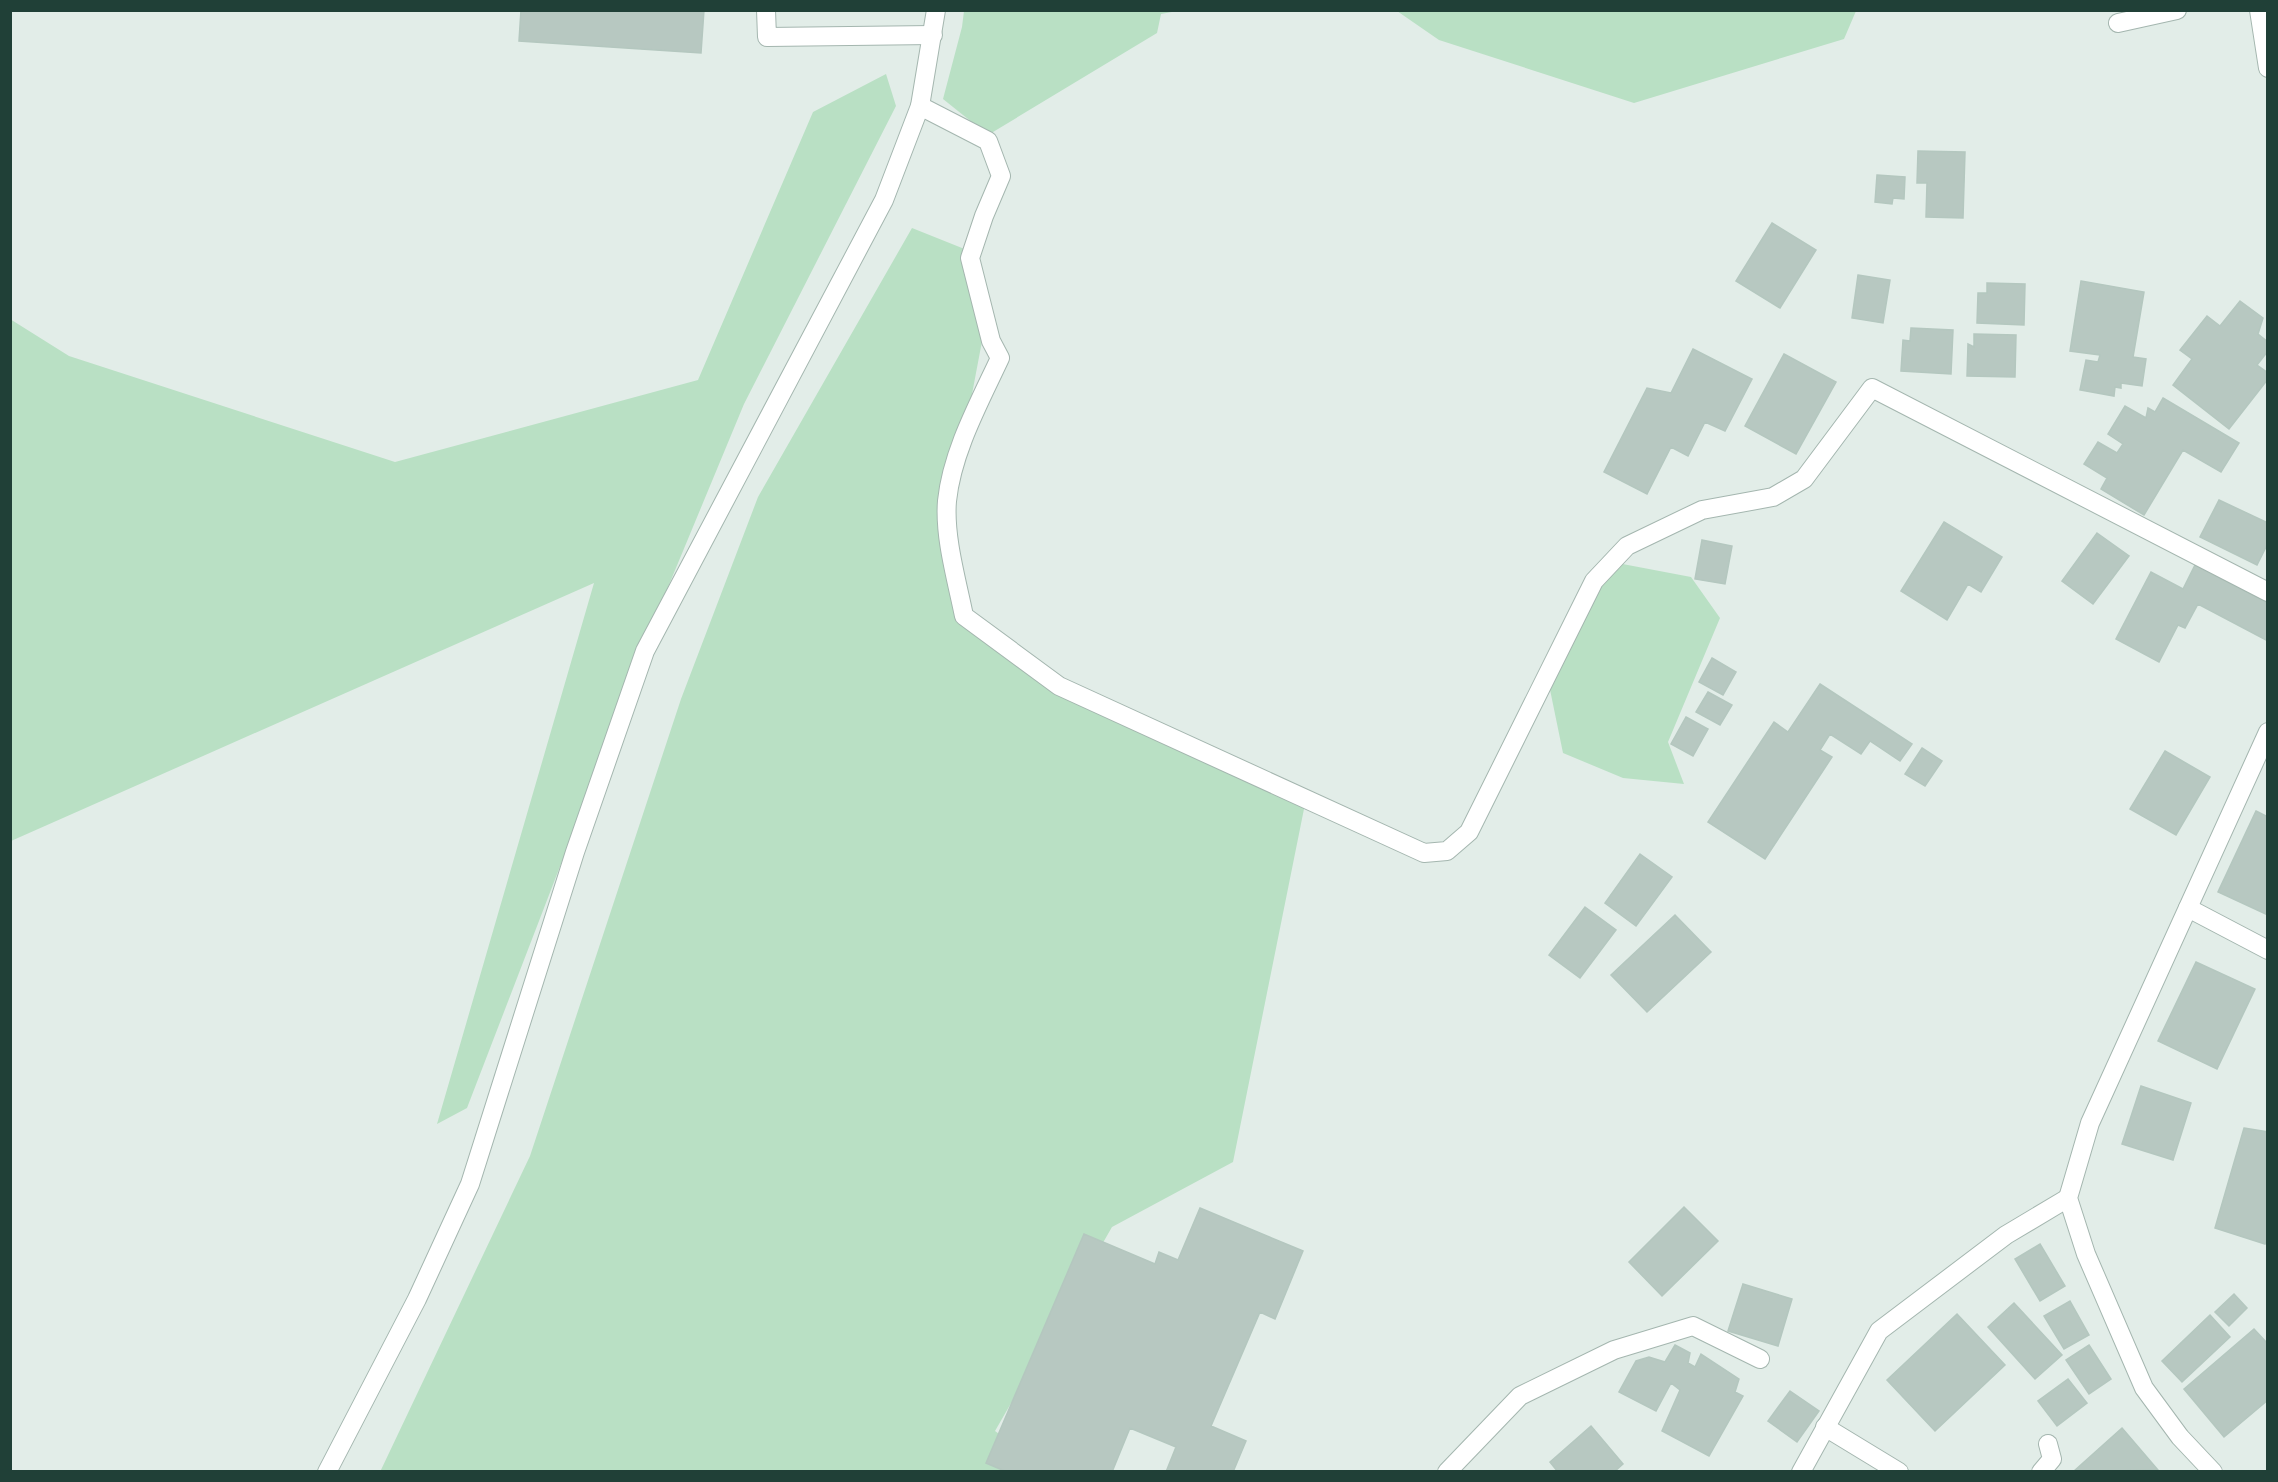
<svg xmlns="http://www.w3.org/2000/svg" width="2278" height="1482" font-family="'Space Grotesk',sans-serif">
<style>
.green{fill:#b9e0c4}
.building{fill:#b7c8c1;stroke:#b4c7bf;stroke-width:1.5}
.lines{fill:none;stroke-linecap:round;stroke-linejoin:round}
.service-casing{stroke:#a4b6af;stroke-width:20}
.minor-casing{stroke:#a4b6af;stroke-width:20}
.tertiary-casing{stroke:#a4b6af;stroke-width:20}
.service{stroke:#fff;stroke-width:18}
.minor{stroke:#fff;stroke-width:18}
.tertiary{stroke:#fff;stroke-width:18}
</style>
<rect width="100%" height="100%" fill="#e2ede8"/>
<!-- green -->
<path class="green" d="M964,11H1177L1161,14L1157,33L988,135L943,99L962,27Z
M1397,11H1856L1844,39L1634,103L1439,40Z
M886,74L896,106L744,404L661,604L467,1108L437,1124L594,583L11,841L10,319L69,356L395,462L698,380L813,112Z
M912,228L972,252L986,320L946,532L961,625L1117,717L1306,799L1233,1162L1112,1227L995,1431L1051,1471L380,1472L530,1156L681,699L758,497Z
M1612,562L1691,577L1720,618L1668,742L1684,784L1623,778L1563,753L1547,675Z"/>
<!-- building -->
<path class="building" d="M521,10H704L701,53L519,41Z
M1918,151L1965,152L1963,218L1926,217L1927,183H1917Z
M1877,175L1905,177L1904,199L1893,198L1892,204L1875,202Z
M1772,223L1816,250L1780,308L1736,281Z
M1858,275L1890,280L1883,323L1852,318Z
M2081,281L2144,292L2133,357L2146,359L2142,386L2121,383V388L2115,387L2114,396L2080,390L2086,360L2098,362L2100,355L2070,351Z
M1987,283L2025,284L2024,325L1977,323L1978,293H1987Z
M2240,301L2263,318L2258,334L2268,342V351L2257,365L2268,373V379L2229,429L2173,385L2192,359L2180,350L2207,316L2220,326Z
M1911,328L1953,330L1951,374L1901,371L1903,340L1910,341Z
M1974,334L2016,335L2015,377L1967,376L1968,344L1974,347Z
M1693,349L1752,379L1725,431L1705,422L1688,456L1671,447L1647,494L1604,472L1647,388L1671,393Z
M1784,354L1836,382L1796,454L1745,426Z
M2163,398L2239,443L2221,472L2183,450L2144,515L2101,489L2107,478L2084,464L2098,442L2117,453L2123,444L2108,434L2125,406L2146,418L2148,408L2155,412Z
M2219,500L2268,523V543L2257,565L2200,537Z
M1944,522L2002,557L1981,592L1968,584L1947,620L1901,591Z
M2097,533L2129,556L2093,604L2062,581Z
M1702,540L1732,546L1725,584L1695,579Z
M2195,565L2268,603V641L2198,604L2185,628L2178,625L2159,662L2116,639L2151,572L2183,589Z
M1712,658L1736,672L1723,695L1699,682Z
M1820,684L1912,744L1900,761L1870,741L1861,754L1830,734L1820,750L1832,757L1765,859L1708,822L1774,722L1788,732Z
M1708,692L1732,705L1720,725L1696,712Z
M1686,717L1708,729L1693,756L1671,744Z
M1922,748L1942,761L1925,786L1905,774Z
M2165,751L2210,777L2176,835L2130,809Z
M2256,811L2268,817V915L2218,892Z
M1640,854L1672,877L1636,926L1605,903Z
M1585,907L1616,930L1580,978L1549,955Z
M1675,915L1711,952L1647,1012L1611,975Z
M2196,962L2255,989L2217,1069L2158,1041Z
M2141,1086L2191,1103L2173,1160L2122,1144Z
M2244,1128L2268,1132V1236L2265,1244L2215,1228Z
M1684,1207L1718,1241L1662,1296L1629,1262Z
M1200,1208L1303,1251L1275,1319L1260,1312L1211,1426L1246,1441L1233,1472H1166L1176,1447L1130,1428L1112,1472H1007L986,1463L1084,1234L1155,1264L1159,1252L1178,1260Z
M2040,1244L2065,1286L2040,1301L2015,1259Z
M1743,1284L1792,1299L1778,1346L1728,1331Z
M2234,1294L2247,1308L2229,1326L2215,1312Z
M2070,1301L2089,1335L2064,1349L2044,1316Z
M2014,1303L2062,1355L2035,1379L1988,1327Z
M1957,1314L2005,1365L1935,1431L1887,1380Z
M2210,1315L2230,1337L2182,1382L2162,1361Z
M2254,1329L2268,1344V1400L2224,1437L2184,1389Z
M1675,1345L1690,1353L1688,1363L1695,1367L1701,1354L1739,1379L1735,1392L1743,1396L1709,1456L1662,1431L1680,1390L1671,1383L1656,1411L1619,1392L1636,1361L1649,1357L1665,1362Z
M2089,1345L2111,1379L2089,1394L2066,1360Z
M2068,1379L2087,1403L2057,1426L2038,1401Z
M1790,1391L1819,1411L1797,1442L1768,1421Z
M1591,1426L1623,1464L1614,1472H1558L1550,1462Z
M2122,1428L2158,1470L2073,1472Z"/>
<g class="lines">
<!-- service casing -->
<g class="service-casing">
<path id="service" d="M766,10L767,37L933,35
M2118,23L2177,10
M1825,1427L1899,1472
M1447,1472L1520,1396L1614,1350L1693,1326L1760,1359
M2041,1472L2052,1459L2048,1444"/>
</g>
<!-- minor casing -->
<g class="minor-casing">
<path id="minor" d="M920,106L988,141L1001,176L984,216L970,258L991,341L1000,358C979,403 952,452 947,501C944,537 957,581 964,616L1059,686L1424,853L1447,851L1469,832L1594,581L1627,546L1702,510L1773,497L1804,479L1872,388L2268,592
M2188,908L2268,950
M1801,1472L1879,1331L2006,1235L2068,1198"/>
</g>
<!-- tertiary casing -->
<g class="tertiary-casing">
<path id="tertiary" d="M2259,10L2268,68
M327,1472L417,1299L470,1184L575,852L645,651L884,200L920,106L936,10
M2213,1472L2180,1437L2144,1388L2086,1254L2068,1198L2090,1123L2268,732"/>
</g>
<!-- service -->
<use href="#service" class="service"/>
<!-- minor -->
<use href="#minor" class="minor"/>
<!-- tertiary -->
<use href="#tertiary" class="tertiary"/>
</g>
<!-- border -->
<rect width="2278" height="1482" fill="none" stroke="#204037" stroke-width="24"/>
</svg>
